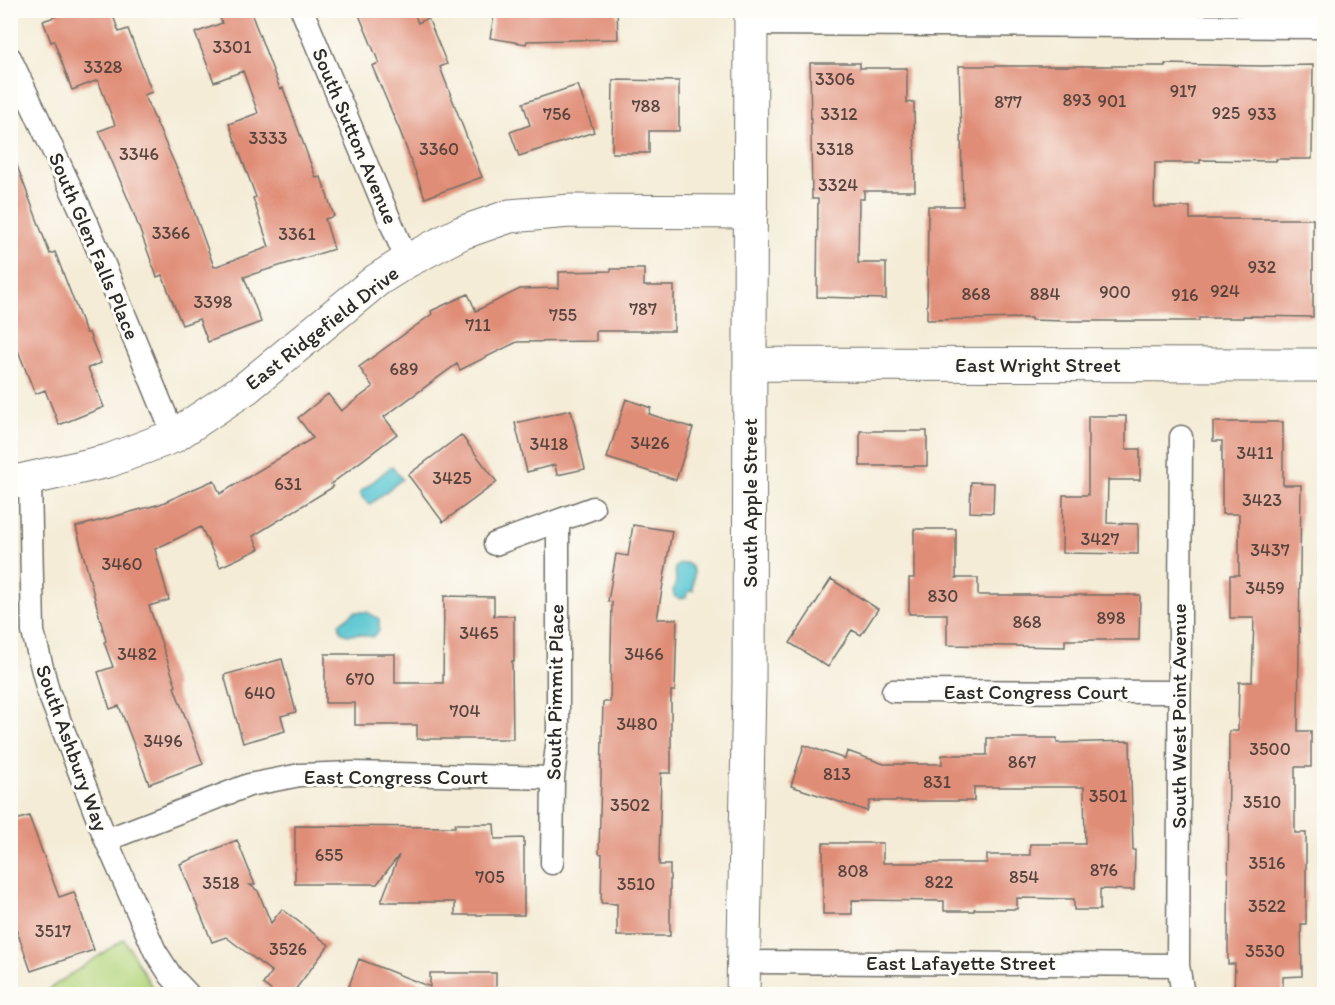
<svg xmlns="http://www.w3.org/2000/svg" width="1335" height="1005" font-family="Itim,sans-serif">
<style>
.green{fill:#b4d57d;stroke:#708054;stroke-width:1.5}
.water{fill:#5ac6d2;stroke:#42787e;stroke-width:1.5}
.building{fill:#e08d77}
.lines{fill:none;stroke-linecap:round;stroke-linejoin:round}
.street-casing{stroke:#716f67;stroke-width:25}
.secondary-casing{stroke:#716f67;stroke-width:35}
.street{stroke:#fff;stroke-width:22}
.secondary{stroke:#fff;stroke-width:33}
.labels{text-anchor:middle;stroke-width:6;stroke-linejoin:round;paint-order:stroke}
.number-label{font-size:18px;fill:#58443e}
.street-label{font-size:21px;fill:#2b2b2b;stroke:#fdfcf7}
</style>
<rect width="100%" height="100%" fill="#fdfcf7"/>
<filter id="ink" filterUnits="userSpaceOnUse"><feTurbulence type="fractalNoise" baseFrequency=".0167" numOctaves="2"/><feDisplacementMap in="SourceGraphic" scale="12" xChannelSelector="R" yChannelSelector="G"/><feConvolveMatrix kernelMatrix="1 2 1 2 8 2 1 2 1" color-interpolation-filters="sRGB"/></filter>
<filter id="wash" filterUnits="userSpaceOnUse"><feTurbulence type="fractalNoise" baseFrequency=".008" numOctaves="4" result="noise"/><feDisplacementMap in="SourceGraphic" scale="24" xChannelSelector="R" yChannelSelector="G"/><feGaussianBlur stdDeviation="1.35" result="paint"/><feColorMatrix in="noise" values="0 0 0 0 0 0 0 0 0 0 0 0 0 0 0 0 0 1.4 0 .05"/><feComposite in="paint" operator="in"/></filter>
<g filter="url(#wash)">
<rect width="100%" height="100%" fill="#f4ecd7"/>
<!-- green -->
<path class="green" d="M124,939L156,994H41Z"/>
<!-- water -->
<path class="water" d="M392,466L402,479L369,505L359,493Z
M686,563L691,566L694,572L693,591H689L686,597L681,599L675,597L673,592L676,581L675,568L679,564Z
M355,612H367L379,619V631L372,637L359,634L347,635L341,631L339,624Z"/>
<g id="blocks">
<!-- building -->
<path class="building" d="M55,10H111L119,32L128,29L152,92L144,95L186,189L214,267L269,247L253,198L256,197L229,124L258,113L243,71L214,82L195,33L222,23L217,10H250L280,89L283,88L316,178L321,177L334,216L325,219L334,249L244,277L261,322L208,342L199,319L182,325L162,275L157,277L131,206L99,131L115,125L98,80L72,90L54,41L51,42L43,21L57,16Z
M357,10H413L418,23L428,18L447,64L440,67L482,177L425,198L400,131L372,66L379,63Z
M495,10H617L618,39L527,41L526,44L490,38Z
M810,63H860V68H907V103L914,102L915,191H864V199H859L858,263H886V299L817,297L818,199H812Z
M1165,64L1260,66L1313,65L1312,159H1276V161L1200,160V163H1155L1154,207H1190V219H1313V317L1243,316V318H1199V321H1066L1031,320V318L927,320L928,206H963L959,66H1165Z
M613,80L679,81V131H649V153H612Z
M578,85L594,132L519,156L510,132L530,125L523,103Z
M10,155H13L50,254L55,252L86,333H89L101,363L88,368L104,407L59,425L45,390L35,394L10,330Z
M611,269H644V286H674V331H596V341L517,342L460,370L457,364L384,417L397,434L331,484L333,487L253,536L259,549L220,567L201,527L155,549L169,600L149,606L176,686L174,687L203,764L149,784L119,706L110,709L98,672L113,667L104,642L106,641L76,527L160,504L214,480L220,494L313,438L298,418L328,394L341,411L373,387L359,367L432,314L431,311L468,294L476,311L520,289L559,288V272L611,271Z
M626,399L651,408L649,414L693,428L676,480L607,458Z
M571,410L585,469L557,475L555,465L527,472L515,423Z
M1088,416H1126V449H1140V480H1108L1107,523L1138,524V554L1062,553L1063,495H1088Z
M1213,422H1283V485H1301L1298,731H1311V767H1295V833H1306V924H1301L1302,976L1283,977V994H1234L1235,964H1228L1229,731H1238L1239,682H1252L1254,618H1230V575H1239V514H1222V441H1213Z
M860,431H927V466H860Z
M461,435L497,482L443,522L408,475Z
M971,482L994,483L993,513L970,512Z
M633,525L672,531L657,619H677L675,691H671V773H661L659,865H670V936H617V904L601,903L602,854L599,853L603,702H610L612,602L608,601L616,554L628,556Z
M914,529H956V578H978V595H1140L1139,640H1065V647L947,645V614H909V578H914Z
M831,579L878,609L861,635L852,630L828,667L790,643Z
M444,596L494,597V616H514V661H512L513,739H417V725H355V703H325V654H395V683H443Z
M282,659L296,712L281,716L285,731L243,743L224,675Z
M987,738H1057V743L1130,741L1133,850H1135L1134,890L1100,889V910H1074V899L1017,898V909H974V911H944V901L852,900V914H823V843H883V863H987V855H1030V844H1085L1084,787H974V801H870L867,811L791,786L804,745L845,759L847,751L884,764H942V755H987Z
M29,816L59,897L74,892L94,950L31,971L10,911V822Z
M455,824H494L495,839L524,838V915H455V902H381L399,855L377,884H295V826L455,827Z
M237,840L255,885H250L258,891L271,923L282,909L329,945L292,994H276L263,984L272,972L226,937L212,942L180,864Z
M359,959L430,987V973H496V994H346Z"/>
</g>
</g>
<g filter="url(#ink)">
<use href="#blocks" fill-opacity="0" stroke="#716f67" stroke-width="1.5"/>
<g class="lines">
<!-- street casing -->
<g class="street-casing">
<path id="street" d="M302,10L407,261
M751,24L1324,27
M10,58L87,223L174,436
M1181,437L1178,965L1183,994
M30,480L33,632L48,691L106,840L155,951L171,976L188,994
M495,544L593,508
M893,691L1179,692
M106,840L249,785L300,775L353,773L553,778
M552,863L553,778L558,738V521
M743,962L1178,965"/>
</g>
<!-- secondary casing -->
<g class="secondary-casing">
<path id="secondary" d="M751,364L1324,365
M10,483L108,461L174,436L246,388L377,280L407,261L461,233L510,216L570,211L751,212
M743,994L749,684L751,10"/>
</g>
<!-- street -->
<use href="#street" class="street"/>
<!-- secondary -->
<use href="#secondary" class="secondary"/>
</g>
</g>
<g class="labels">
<!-- number labels -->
<g class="number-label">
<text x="232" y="53">3301</text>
<text x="103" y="73">3328</text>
<text x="835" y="85">3306</text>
<text x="1183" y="97">917</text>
<text x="1077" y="106">893</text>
<text x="1112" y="107">901</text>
<text x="1008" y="108">877</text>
<text x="646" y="112">788</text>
<text x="1226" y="119">925</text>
<text x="557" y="120">756</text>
<text x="839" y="120">3312</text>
<text x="1262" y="120">933</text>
<text x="268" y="144">3333</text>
<text x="439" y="155">3360</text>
<text x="835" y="155">3318</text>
<text x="139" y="160">3346</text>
<text x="838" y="191">3324</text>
<text x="171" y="239">3366</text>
<text x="297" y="240">3361</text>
<text x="1262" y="273">932</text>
<text x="1225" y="297">924</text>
<text x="1115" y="298">900</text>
<text x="976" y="300">868</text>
<text x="1045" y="300">884</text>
<text x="1185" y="301">916</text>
<text x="213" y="308">3398</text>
<text x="643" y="315">787</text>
<text x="563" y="321">755</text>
<text x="478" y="331">711</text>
<text x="404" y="375">689</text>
<text x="650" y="449">3426</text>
<text x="549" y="450">3418</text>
<text x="1255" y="459">3411</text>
<text x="452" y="484">3425</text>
<text x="288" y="490">631</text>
<text x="1262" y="506">3423</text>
<text x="1100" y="545">3427</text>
<text x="1270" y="556">3437</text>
<text x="122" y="570">3460</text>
<text x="1265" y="594">3459</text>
<text x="943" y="602">830</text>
<text x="1111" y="624">898</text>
<text x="1027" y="628">868</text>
<text x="479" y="639">3465</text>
<text x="137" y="660">3482</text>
<text x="644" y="660">3466</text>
<text x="360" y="685">670</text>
<text x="260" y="699">640</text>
<text x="465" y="717">704</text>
<text x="637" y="730">3480</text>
<text x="163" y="747">3496</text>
<text x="1270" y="755">3500</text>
<text x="1022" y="768">867</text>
<text x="837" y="780">813</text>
<text x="937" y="788">831</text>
<text x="1108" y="802">3501</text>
<text x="1262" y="808">3510</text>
<text x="630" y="811">3502</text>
<text x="329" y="861">655</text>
<text x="1267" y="869">3516</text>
<text x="1104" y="876">876</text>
<text x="853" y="877">808</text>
<text x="490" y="883">705</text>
<text x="1024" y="883">854</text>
<text x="939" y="888">822</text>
<text x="221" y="889">3518</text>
<text x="636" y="890">3510</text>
<text x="1267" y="912">3522</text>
<text x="53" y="937">3517</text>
<text x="288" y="955">3526</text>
<text x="1265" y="957">3530</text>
</g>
<!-- street labels -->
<g class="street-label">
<text transform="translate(355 136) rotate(67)" y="7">South Sutton Avenue</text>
<text transform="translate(94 246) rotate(67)" y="7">South Glen Falls Place</text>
<text transform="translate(322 328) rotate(-38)" y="7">East Ridgefield Drive</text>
<text x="1038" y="372">East Wright Street</text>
<text transform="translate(750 503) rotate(-90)" y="7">South Apple Street</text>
<text transform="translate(555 692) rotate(-89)" y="7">South Pimmit Place</text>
<text x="1036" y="699">East Congress Court</text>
<text transform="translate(1179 716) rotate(-90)" y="7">South West Point Avenue</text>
<text transform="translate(72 748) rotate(70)" y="7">South Ashbury Way</text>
<text x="396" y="784">East Congress Court</text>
<text x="961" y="970">East Lafayette Street</text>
</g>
</g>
<!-- margin -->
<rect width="1335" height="1005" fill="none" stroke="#fdfcf7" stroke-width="36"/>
</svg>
